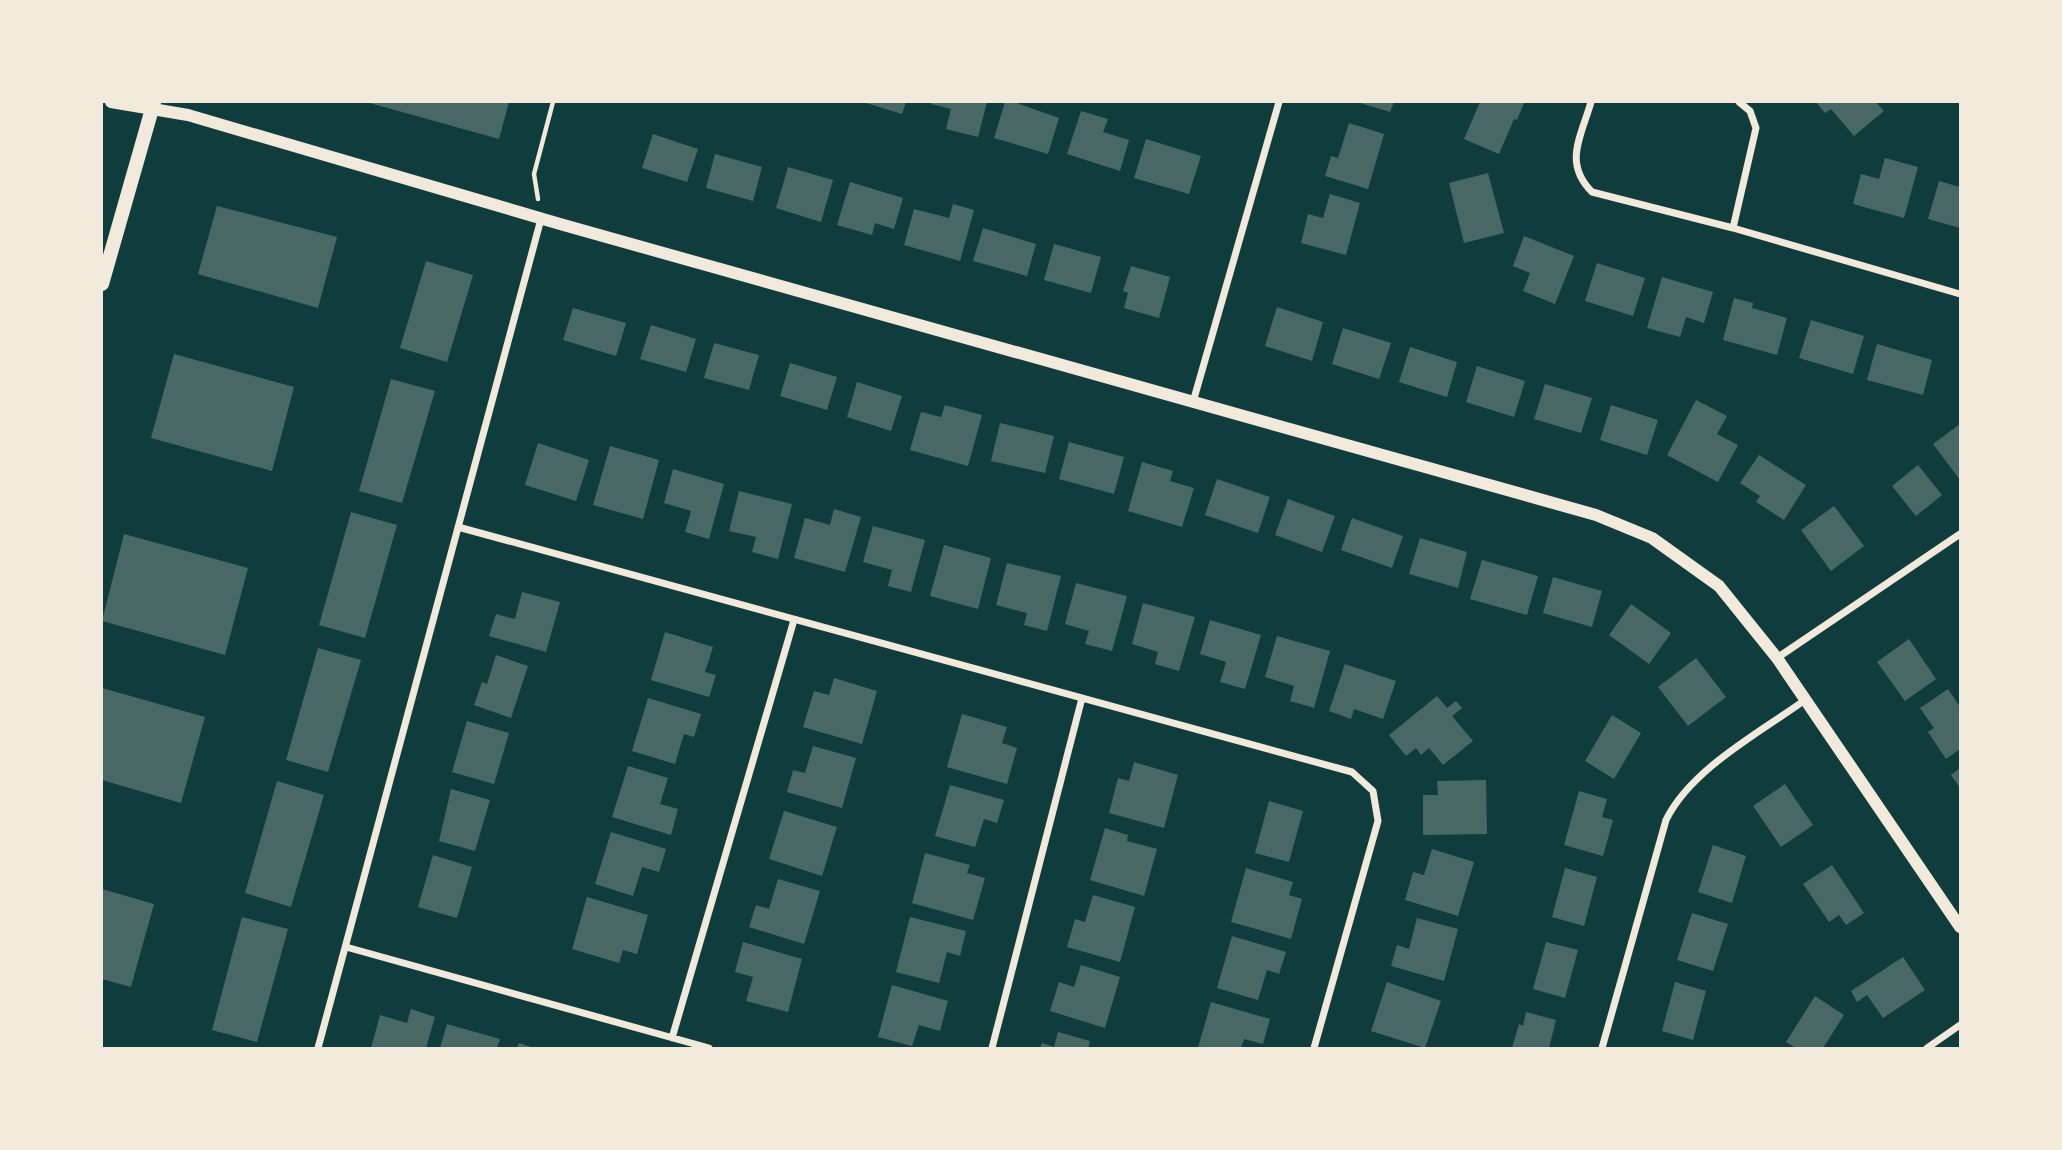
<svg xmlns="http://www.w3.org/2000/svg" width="2062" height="1150" font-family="'Roboto Serif',serif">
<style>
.building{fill:#486865}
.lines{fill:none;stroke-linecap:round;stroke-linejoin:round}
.path{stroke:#f1e9da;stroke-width:4.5}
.minor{stroke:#f1e9da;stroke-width:7}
.tertiary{stroke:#f1e9da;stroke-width:12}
.secondary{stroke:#f1e9da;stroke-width:14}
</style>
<rect width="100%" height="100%" fill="#0f3d3e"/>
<!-- building -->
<path class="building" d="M366,102H509L499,139Z
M863,102H906L902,114Z
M932,102H987L978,137L946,129L951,109L931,104Z
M1005,102H1014L1059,118L1048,154L994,138Z
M1357,102H1394L1390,112Z
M1480,102L1524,103L1517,120L1514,119L1499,154L1464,139Z
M1816,102H1876L1884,111L1854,136L1831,109L1825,113Z
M1081,111L1108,119L1103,132L1129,140L1120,171L1067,154Z
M1349,123L1384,134L1368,189L1325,176L1331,156L1338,158Z
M653,134L698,149L687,182L642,168Z
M1146,139L1201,156L1189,194L1134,178Z
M715,154L762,167L753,201L706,188Z
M1885,158L1918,167L1904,218L1853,204L1861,174L1879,179Z
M788,167L833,180L821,222L776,208Z
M1488,173L1504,233L1464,243L1449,183Z
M1939,181L1960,187V228L1928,219Z
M850,182L903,198L894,229L875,223L872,235L837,225Z
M1330,194L1360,203L1346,255L1301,243L1308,214L1323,218Z
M953,204L974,210L960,261L904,245L914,209L949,218Z
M217,206L337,237L318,308L198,274Z
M983,228L1036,244L1027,276L973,261Z
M1524,236L1574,256L1555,304L1523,291L1530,273L1513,266Z
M1054,244L1101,257L1091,293L1044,280Z
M426,261L473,275L447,362L400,348Z
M1597,263L1645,278L1633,316L1585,301Z
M1131,266L1170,277L1159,318L1124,308L1128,293L1123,291Z
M1662,277L1713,292L1704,323L1686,317L1680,337L1647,328Z
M1734,298L1753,303L1752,308L1787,318L1777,355L1723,340Z
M1277,307L1323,322L1312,361L1265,346Z
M573,308L626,323L616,356L563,340Z
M1811,320L1864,336L1853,374L1799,358Z
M651,325L696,339L686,372L640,359Z
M1343,328L1391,343L1379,379L1332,364Z
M714,343L759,355L749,390L704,378Z
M1877,344L1932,360L1923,395L1867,380Z
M1410,347L1457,362L1447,397L1399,382Z
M174,354L294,387L272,471L151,438Z
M790,363L837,377L827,410L780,396Z
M1477,366L1525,381L1514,417L1466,402Z
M391,379L435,391L402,503L359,491Z
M857,382L902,396L891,431L847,417Z
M1545,384L1592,398L1581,433L1534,419Z
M1696,400L1727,416L1717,434L1738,445L1718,482L1667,455Z
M945,405L982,415L968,466L910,450L921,412L941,417Z
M1611,405L1658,420L1647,455L1600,440Z
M1000,423L1054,436L1045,473L991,461Z
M1960,424V480L1933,444Z
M1069,442L1124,457L1114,494L1059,479Z
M538,443L589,460L576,501L525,485Z
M610,446L659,460L643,519L593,505Z
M1759,455L1806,485L1784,520L1756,502L1760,496L1740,483Z
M1142,462L1173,471L1170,481L1194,488L1182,527L1128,511Z
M1918,465L1942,495L1916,516L1892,486Z
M673,469L724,484L709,539L685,532L691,511L664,503Z
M1217,479L1270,497L1258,533L1205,515Z
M739,491L792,504L778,559L752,552L756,537L729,531Z
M1288,499L1335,516L1322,552L1275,535Z
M1834,506L1864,546L1831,571L1801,530Z
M834,509L861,517L845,572L794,558L805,518L830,525Z
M351,512L397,525L365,638L319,625Z
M1352,518L1403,536L1392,568L1341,550Z
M873,526L925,540L911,592L888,586L892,570L863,562Z
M124,534L248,568L225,655L102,621Z
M1420,538L1467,552L1458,588L1409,574Z
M944,545L991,558L978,609L930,596Z
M1482,560L1538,576L1527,615L1470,599Z
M1007,563L1061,576L1047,631L1024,625L1027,613L996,605Z
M1553,577L1602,591L1592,627L1543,613Z
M1076,583L1127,596L1112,651L1085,644L1089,631L1065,624Z
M522,592L560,602L546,652L489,636L496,614L515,619Z
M1143,603L1195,617L1179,671L1155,664L1158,652L1132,644Z
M1631,604L1671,633L1649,664L1609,635Z
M1210,620L1261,635L1245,689L1220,682L1226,662L1200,654Z
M665,632L713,647L705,672L716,675L709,697L651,680Z
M1277,636L1330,651L1314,708L1290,701L1294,686L1265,677Z
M1909,639L1936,679L1905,701L1877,662Z
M318,648L361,660L328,772L286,760Z
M496,655L528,666L511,718L474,705L482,682L487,684Z
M1696,658L1726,697L1688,726L1658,687Z
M1345,664L1396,681L1383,719L1354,709L1351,719L1329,711Z
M834,678L877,691L862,744L803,727L814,691L829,695Z
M102,688L205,717L181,803L102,780Z
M1948,689L1960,707V749L1946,759L1928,732L1934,728L1920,708Z
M1437,696L1447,708L1456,701L1462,708L1452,716L1473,741L1443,765L1429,748L1421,755L1416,748L1406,756L1389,735Z
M648,698L701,714L694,737L684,734L675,764L632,751Z
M962,714L1007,727L1002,743L1017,748L1007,784L947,767Z
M1612,715L1641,733L1614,779L1585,761Z
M467,721L509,733L494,784L452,772Z
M813,746L856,758L842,808L787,792L793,770L805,773Z
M1134,762L1178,775L1164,828L1109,813L1118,778L1129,781Z
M628,766L668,778L660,804L678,809L671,835L612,817Z
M1960,768V788L1951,775Z
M1486,780L1487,834L1423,835V795H1438L1437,781Z
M277,781L324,795L291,907L245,893Z
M1785,784L1813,825L1781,847L1753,806Z
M950,785L1004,800L997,823L984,819L975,847L935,836Z
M451,789L490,800L475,851L439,841Z
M1579,791L1607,799L1602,817L1613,820L1603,856L1564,845Z
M1269,801L1303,811L1289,862L1255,853Z
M784,811L837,827L822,876L769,859Z
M1105,828L1128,835L1127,841L1157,849L1144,896L1090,880Z
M611,832L666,849L659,872L642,867L633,896L595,884Z
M1713,845L1746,856L1732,903L1698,892Z
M1432,849L1474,862L1458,916L1405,900L1413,872L1424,875Z
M925,853L970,865L967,873L985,878L973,920L912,903Z
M433,855L472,867L457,918L418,907Z
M1832,865L1864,913L1846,925L1839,915L1829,922L1803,884Z
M1246,868L1293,882L1289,895L1302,899L1291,939L1231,922Z
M1565,868L1597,877L1584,926L1552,917Z
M778,879L820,891L804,944L749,927L756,905L769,909Z
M102,889L154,904L131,987L102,979Z
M1093,895L1135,907L1120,962L1067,947L1075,919L1085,922Z
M587,897L648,915L637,954L623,950L619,963L572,949Z
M1692,913L1728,924L1713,971L1677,960Z
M242,917L288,929L257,1042L212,1030Z
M910,917L966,931L960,956L947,952L939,983L896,972Z
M1417,918L1458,929L1444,981L1391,966L1397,945L1409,949Z
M1232,936L1286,952L1279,974L1267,970L1258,1000L1217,988Z
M743,942L802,959L788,1012L746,1001L753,977L735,972Z
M1546,942L1578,950L1565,998L1533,989Z
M1903,957L1925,990L1883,1018L1867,995L1857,1002L1851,991Z
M1081,965L1120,977L1105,1028L1050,1011L1059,982L1074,987Z
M1387,982L1441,1001L1425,1048L1371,1031Z
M1675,982L1706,991L1693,1040L1662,1031Z
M892,985L948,1001L940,1031L919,1025L912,1046L878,1037Z
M1815,996L1844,1015L1823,1048H1796L1786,1042Z
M1211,1002L1270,1019L1263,1044L1244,1039L1241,1048H1198Z
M411,1009L435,1017L426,1048H371L380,1015L407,1023Z
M1526,1012L1556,1020L1549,1048H1512L1519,1024L1523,1026Z
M447,1024L500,1039L497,1048H440Z
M1058,1032L1090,1041L1088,1048H1040L1042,1043L1054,1047Z
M519,1043L534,1048H517Z"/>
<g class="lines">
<!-- path -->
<path class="path" d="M538,199L534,174L553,102"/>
<!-- minor -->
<path class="minor" d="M1591,102C1581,137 1563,163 1592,192L1733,228L1960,294
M1733,228L1756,128L1750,111L1739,102
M1193,402L1279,102
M458,527L1352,772L1373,791L1378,821L1314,1048
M1777,658L1960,534
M346,947L709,1048
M672,1038L794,620
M318,1048L541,219
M992,1048L1082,698
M1602,1048L1666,820C1691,769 1759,733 1805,700
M1927,1048L1960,1025"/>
<!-- tertiary -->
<path class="tertiary" d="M111,102L188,115L560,224L1596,515L1652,538L1719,586L1777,658L1960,927"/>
<!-- secondary -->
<path class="secondary" d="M102,284L154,102"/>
</g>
<!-- border -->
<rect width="2062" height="1150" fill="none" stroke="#f1e9da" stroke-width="206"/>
</svg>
